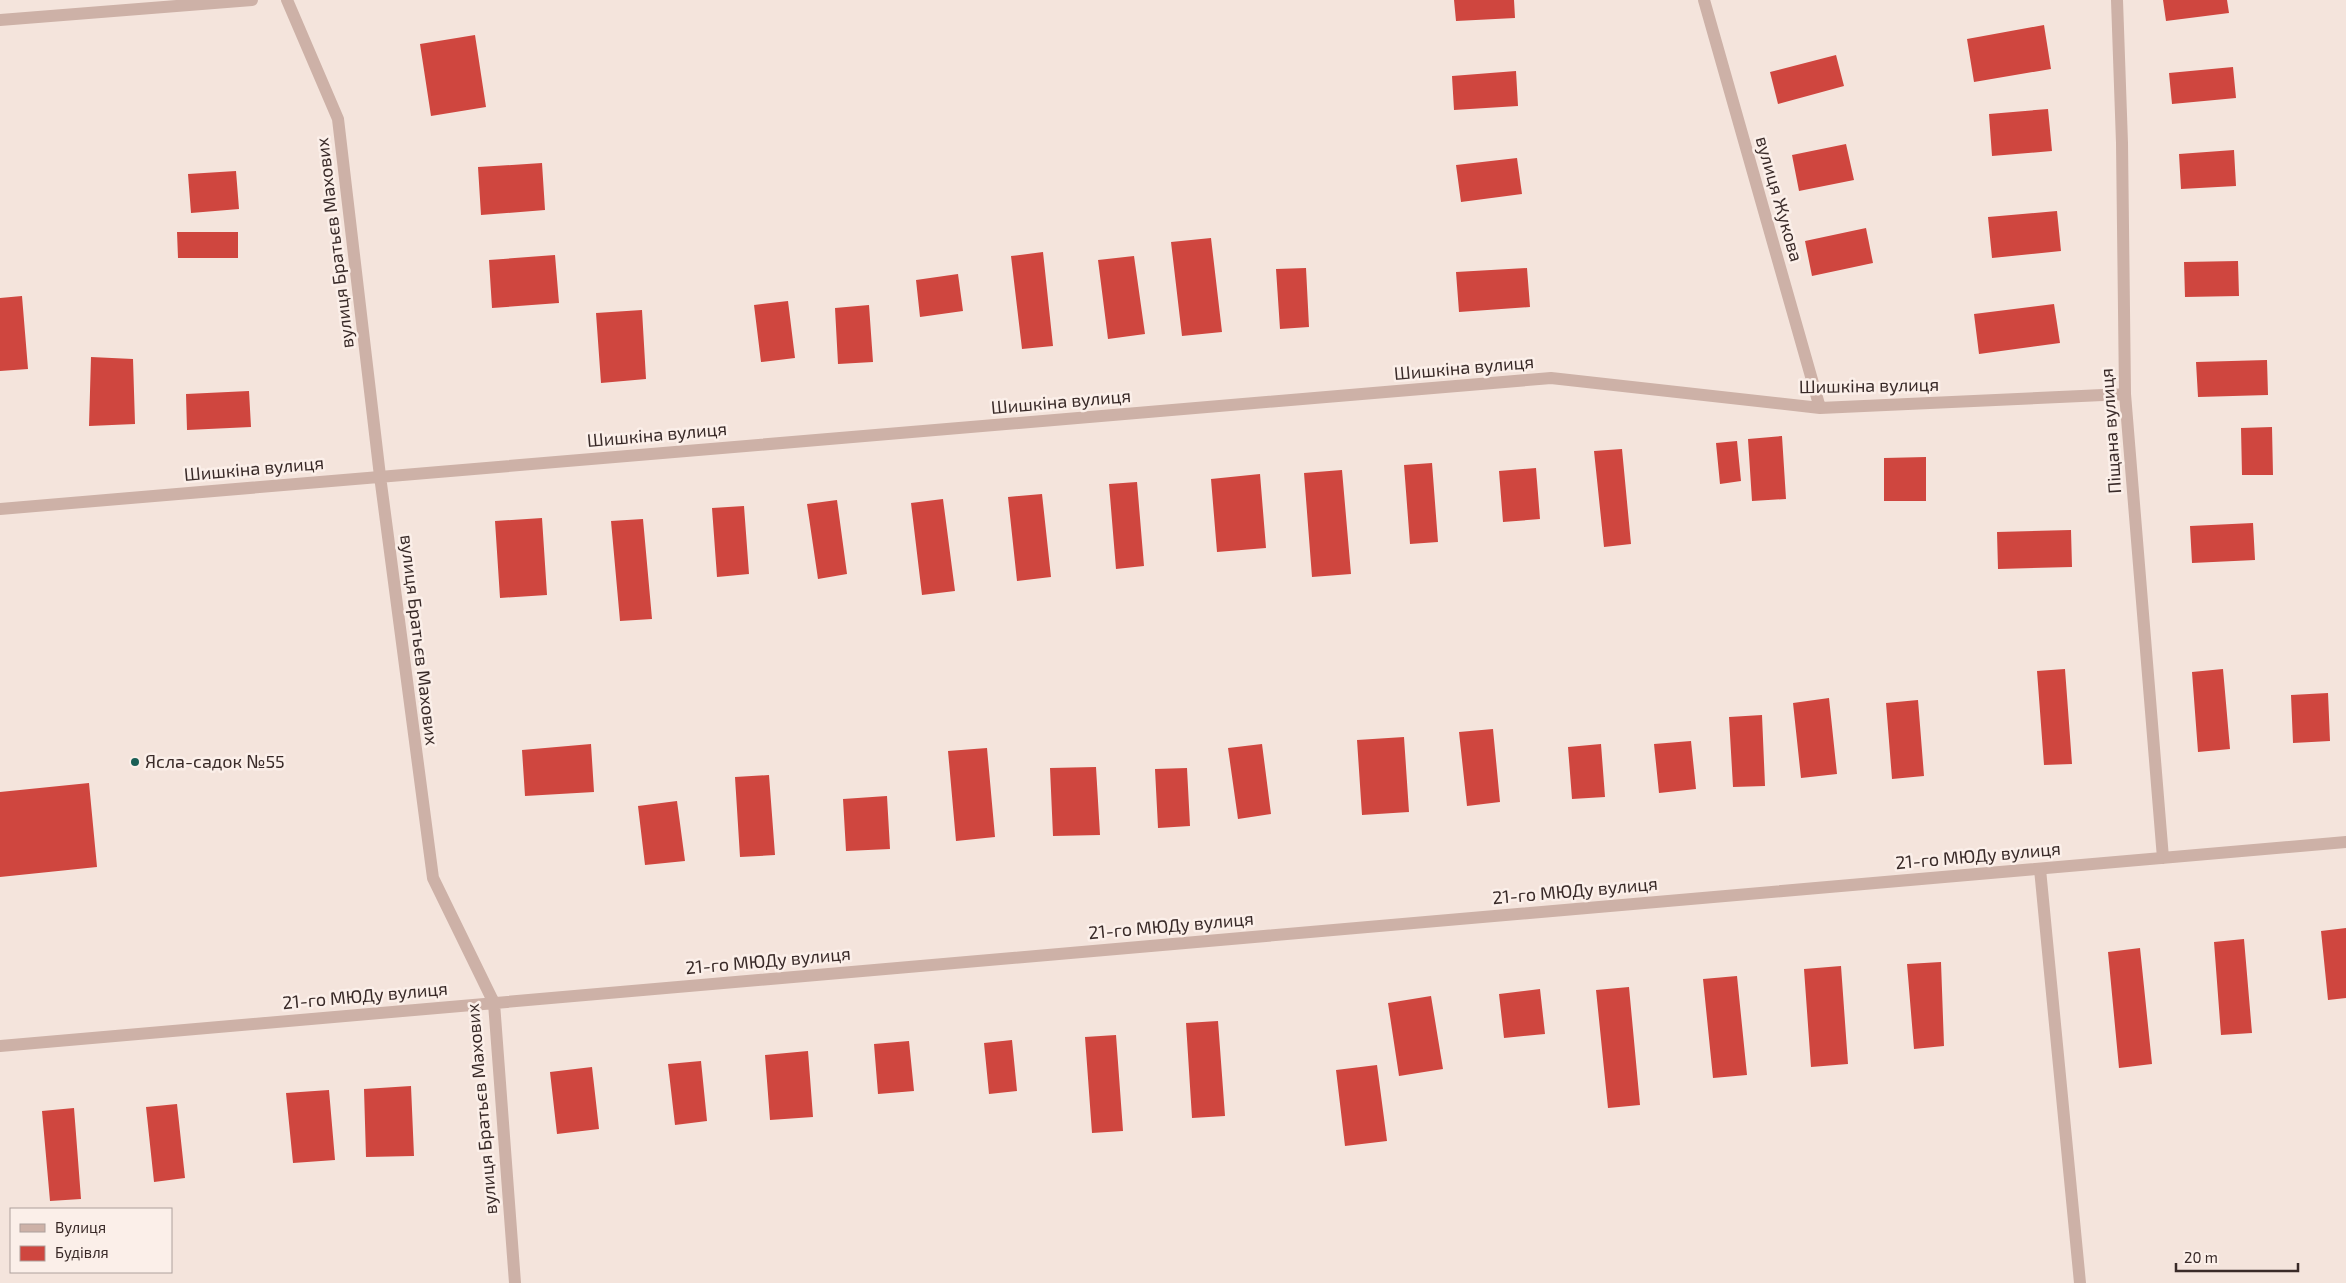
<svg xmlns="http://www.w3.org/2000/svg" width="2346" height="1283" font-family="'Exo 2',sans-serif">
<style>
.building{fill:#cf463f}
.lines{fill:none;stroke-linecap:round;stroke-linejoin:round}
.minor{stroke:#cdb1a7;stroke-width:12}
.poi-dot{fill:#1a5e55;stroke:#fbefe9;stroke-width:2}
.labels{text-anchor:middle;stroke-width:5;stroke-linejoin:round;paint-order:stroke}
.street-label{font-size:18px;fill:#392a28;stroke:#fbefe9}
.poi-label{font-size:18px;fill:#392a28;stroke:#fbefe9;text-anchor:start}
</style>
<rect width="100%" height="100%" fill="#f4e4dc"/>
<!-- building -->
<path class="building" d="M1454,0H1514L1515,18L1456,21Z
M2163,0H2227L2229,13L2166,21Z
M2044,25L2051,69L1974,82L1967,39Z
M475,35L486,107L431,116L420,44Z
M1836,55L1844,86L1778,104L1770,72Z
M2233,67L2236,98L2172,104L2169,73Z
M1516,71L1518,106L1454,110L1452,76Z
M2048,109L2052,151L1992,156L1989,114Z
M1846,144L1854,180L1799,191L1792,155Z
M2234,150L2236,186L2181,189L2179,154Z
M1517,158L1522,194L1461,202L1456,165Z
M542,163L545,210L481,215L478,167Z
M236,171L239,209L191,213L188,174Z
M2057,211L2061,251L1992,258L1988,217Z
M1866,228L1873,263L1812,276L1805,241Z
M177,232H238V258H178Z
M1211,238L1222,332L1182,336L1171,242Z
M1043,252L1053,346L1022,349L1011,256Z
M555,255L559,303L492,308L489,260Z
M1134,256L1145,334L1108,339L1098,260Z
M2238,261L2239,296L2185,297L2184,262Z
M1306,268L1309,327L1280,329L1276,269Z
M1527,268L1530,307L1459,312L1456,272Z
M958,274L963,311L920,317L916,280Z
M22,296L28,369L0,371V298Z
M788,301L795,358L761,362L754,305Z
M2054,304L2060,343L1979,354L1974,314Z
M869,305L873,362L838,364L835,308Z
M642,310L646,379L601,383L596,313Z
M91,357L133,359L135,424L89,426Z
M2267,360L2268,395L2198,397L2196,362Z
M249,391L251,427L187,430L186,394Z
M2272,427L2273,475H2242L2241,428Z
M1782,436L1786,499L1752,501L1748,439Z
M1737,441L1741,481L1720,484L1716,443Z
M1622,449L1631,544L1604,547L1594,451Z
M1926,457V501H1884V458Z
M1432,463L1438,542L1410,544L1404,465Z
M1536,468L1540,519L1503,522L1499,471Z
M1342,470L1351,574L1312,577L1304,473Z
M1260,474L1266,548L1217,552L1211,479Z
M1137,482L1144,566L1116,569L1109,484Z
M1042,494L1051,577L1017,581L1008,497Z
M943,499L955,591L922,595L911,503Z
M837,500L847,574L818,579L807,504Z
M744,506L749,574L717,577L712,508Z
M542,518L547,595L500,598L495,521Z
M643,519L652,619L620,621L611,521Z
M2253,523L2255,560L2192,563L2190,526Z
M2071,530L2072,567L1998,569L1997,532Z
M2065,669L2072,764L2044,765L2037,671Z
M2223,669L2230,749L2198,752L2192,672Z
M2328,693L2330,741L2293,743L2291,695Z
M1829,698L1837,774L1801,778L1793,703Z
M1918,700L1924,776L1892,779L1886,703Z
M1762,715L1765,786L1733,787L1729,717Z
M1493,729L1500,802L1467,806L1459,732Z
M1404,737L1409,812L1362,815L1357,740Z
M1691,741L1696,789L1659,793L1654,744Z
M591,744L594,792L525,796L522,750Z
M1262,744L1271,814L1238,819L1228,748Z
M1601,744L1605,797L1572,799L1568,747Z
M987,748L995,837L956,841L948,751Z
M1096,767L1100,835L1053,836L1050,768Z
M1187,768L1190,826L1158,828L1155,769Z
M769,775L775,855L740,857L735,777Z
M89,783L97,867L0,877V792Z
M887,796L890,849L846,851L843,799Z
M677,801L685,861L645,865L638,806Z
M2346,928V998L2328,1000L2321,931Z
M2244,939L2252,1033L2221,1035L2214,942Z
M2140,948L2152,1064L2119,1068L2108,952Z
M1941,962L1944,1046L1914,1049L1907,964Z
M1841,966L1848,1064L1811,1067L1804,969Z
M1737,976L1747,1075L1713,1078L1703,979Z
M1629,987L1640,1105L1608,1108L1596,990Z
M1540,989L1545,1034L1504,1038L1499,994Z
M1431,996L1443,1069L1399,1076L1388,1003Z
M1218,1021L1225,1116L1192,1118L1186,1023Z
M1116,1035L1123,1131L1092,1133L1085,1037Z
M1012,1040L1017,1091L989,1094L984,1043Z
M909,1041L914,1091L878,1094L874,1044Z
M808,1051L813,1117L770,1120L765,1055Z
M701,1061L707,1121L675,1125L668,1064Z
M1377,1065L1387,1141L1345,1146L1336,1070Z
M592,1067L599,1129L557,1134L550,1072Z
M411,1086L414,1156L366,1157L364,1089Z
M329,1090L335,1160L293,1163L286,1093Z
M177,1104L185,1178L154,1182L146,1107Z
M74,1108L81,1199L50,1201L42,1111Z"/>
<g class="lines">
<!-- minor -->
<path class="minor" d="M287,0L338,119L380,476L433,878L494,1003L515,1283
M1704,0L1820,408
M2117,0L2122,143L2125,394L2163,858
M0,20L252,0
M0,509L1551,378L1820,408L2125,394
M2040,869L2080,1283
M0,1046L2346,842"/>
</g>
<!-- markers -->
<circle class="poi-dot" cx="135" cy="762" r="5"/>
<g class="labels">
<!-- street labels -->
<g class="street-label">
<text transform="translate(1779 199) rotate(74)" y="6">вулиця Жукова</text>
<text transform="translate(335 243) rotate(-97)" y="6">вулиця Братьєв Махових</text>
<text transform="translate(1464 368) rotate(-5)" y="6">Шишкіна вулиця</text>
<text transform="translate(1869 386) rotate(-1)" y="6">Шишкіна вулиця</text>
<text transform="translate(1061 402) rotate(-5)" y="6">Шишкіна вулиця</text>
<text transform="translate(2111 431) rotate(-94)" y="6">Піщана вулиця</text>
<text transform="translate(657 435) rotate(-5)" y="6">Шишкіна вулиця</text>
<text transform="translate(254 469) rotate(-5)" y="6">Шишкіна вулиця</text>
<text transform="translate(419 640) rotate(83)" y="6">вулиця Братьєв Махових</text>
<text transform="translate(1978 856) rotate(-5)" y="6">21-го МЮДу вулиця</text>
<text transform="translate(1575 891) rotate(-5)" y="6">21-го МЮДу вулиця</text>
<text transform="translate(1171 926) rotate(-5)" y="6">21-го МЮДу вулиця</text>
<text transform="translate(768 961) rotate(-5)" y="6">21-го МЮДу вулиця</text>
<text transform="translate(365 996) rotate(-5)" y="6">21-го МЮДу вулиця</text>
<text transform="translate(482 1109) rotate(-95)" y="6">вулиця Братьєв Махових</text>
</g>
<!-- poi labels -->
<g class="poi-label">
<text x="145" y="768">Ясла-садок №55</text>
</g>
</g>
<!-- legend -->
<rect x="10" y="1208" width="162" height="65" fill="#fbefe9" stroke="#ada09c"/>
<rect x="20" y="1224" width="25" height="8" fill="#cdb1a7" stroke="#ada09c"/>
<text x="55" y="1233" font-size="15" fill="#392a28">Вулиця</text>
<rect x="20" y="1246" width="25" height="15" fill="#cf463f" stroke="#ada09c"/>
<text x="55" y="1258" font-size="15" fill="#392a28">Будівля</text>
<!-- scale -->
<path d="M2176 1263v8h122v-8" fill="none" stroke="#392a28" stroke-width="2.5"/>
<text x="2184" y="1263" font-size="15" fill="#392a28" stroke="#fbefe9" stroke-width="4" paint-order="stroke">20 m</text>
</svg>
